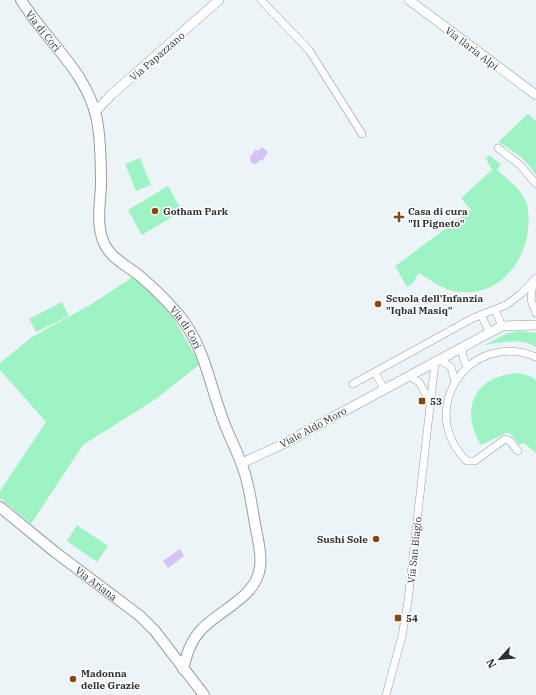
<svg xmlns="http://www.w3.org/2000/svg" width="536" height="695" font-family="'IBM Plex Serif',serif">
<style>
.green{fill:#9ef3c5}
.water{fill:#d4c4f5}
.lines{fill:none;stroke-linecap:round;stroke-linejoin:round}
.minor-casing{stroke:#989ea1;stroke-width:8}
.tertiary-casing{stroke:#989ea1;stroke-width:10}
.secondary-casing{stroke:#989ea1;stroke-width:12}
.minor{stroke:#fff;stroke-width:7}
.tertiary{stroke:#fff;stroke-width:9}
.secondary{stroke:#fff;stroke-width:10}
.poi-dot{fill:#87470f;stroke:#fff;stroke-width:1.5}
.labels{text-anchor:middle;stroke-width:3;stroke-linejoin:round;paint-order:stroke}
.street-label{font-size:10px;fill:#2e3132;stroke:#fff}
.poi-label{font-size:10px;font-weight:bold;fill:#2e3132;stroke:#fff;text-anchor:start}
</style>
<rect width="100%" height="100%" fill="#edf4f8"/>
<!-- green -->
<path class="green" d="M528,114L536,121V175C526,159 514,151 498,142Z
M489,155L501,164L497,170C509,180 521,189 527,204C536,247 507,297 460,292C444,291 432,281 419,273L412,284L407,287L395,266L471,210L461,198L492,170L486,159Z
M140,158L151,185L136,191L125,164Z
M168,186L182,211L142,235L128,210Z
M133,277L157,296L171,314L200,364L156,399L83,445L31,524L0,498V491L46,422L0,370V363L32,337L90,305Z
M62,302L69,316L36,332L29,319Z
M520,331L536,333V347C521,337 501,343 484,345L508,333Z
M517,373L530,376L536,380V453L524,443L519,445L510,433H506L481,445C459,409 475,376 517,373Z
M77,525L108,546L97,562L67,541Z"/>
<!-- water -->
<path class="water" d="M262,147L268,152L262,161L260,160L256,164L251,163L250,157L256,149L258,151Z
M180,549L184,556L168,568L163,561Z"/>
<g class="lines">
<!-- minor casing -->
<g class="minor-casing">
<path id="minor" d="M261,0L309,50L362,134
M498,148L520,165L536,184
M533,282L531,300L536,313
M495,310L502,326
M481,315L490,333
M462,347L463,357L467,366
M439,359L451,367L455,382
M375,372L384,389
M408,376L419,382L429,400
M353,384L473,318L506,305L522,293L536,278
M518,451L510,441L505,439L475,461H467C415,411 469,329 536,357
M386,695L402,636L408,601L435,362"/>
</g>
<!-- tertiary casing -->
<g class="tertiary-casing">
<path id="tertiary" d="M409,0L536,95
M95,112L111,95L219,0
M242,463L283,444L502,326L536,325"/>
</g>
<!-- secondary casing -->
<g class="secondary-casing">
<g id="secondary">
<path id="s1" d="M21,0C46,41 87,71 97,120C101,141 101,164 101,186C100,204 96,226 104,243C111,259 128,266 141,277C155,289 167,301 179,315C204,346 208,378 221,414C227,433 237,450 243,468C250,487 252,509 256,529C258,541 262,554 260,567C257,597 219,610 201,630C190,642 187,654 183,669"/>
<path id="s2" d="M0,507L55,552L140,616L155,631L204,695"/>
</g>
</g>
<!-- minor -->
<use href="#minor" class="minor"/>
<!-- tertiary -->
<use href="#tertiary" class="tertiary"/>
<!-- secondary -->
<use href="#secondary" class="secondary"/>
</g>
<!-- markers -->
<g class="poi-dot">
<circle cx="155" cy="211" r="4"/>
<path d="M397 211h4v4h4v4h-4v4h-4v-4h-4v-4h4z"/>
<circle cx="378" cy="304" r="4"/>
<rect x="418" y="397" width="8" height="8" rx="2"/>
<circle cx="376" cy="539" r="4"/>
<rect x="394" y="614" width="8" height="8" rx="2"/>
<circle cx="73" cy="679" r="4"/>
</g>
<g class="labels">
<!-- street labels -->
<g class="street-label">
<text dy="4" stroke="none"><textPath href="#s1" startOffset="38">Via di Cori</textPath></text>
<text transform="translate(472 48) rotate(37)" y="4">Via Ilaria Alpi</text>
<text transform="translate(157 56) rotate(-41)" y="4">Via Papazzano</text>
<text dy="4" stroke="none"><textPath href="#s1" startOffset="386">Via di Cori</textPath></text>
<text transform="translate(313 427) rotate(-28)" y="4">Viale Aldo Moro</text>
<text transform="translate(414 550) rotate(-84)" y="4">Via San Biagio</text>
<text dy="4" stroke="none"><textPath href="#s2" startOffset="123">Via Ariana</textPath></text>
</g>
<!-- poi labels -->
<g class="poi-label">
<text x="163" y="215">Gotham Park</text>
<text x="408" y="215">Casa di cura<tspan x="408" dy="12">"Il Pigneto"</tspan></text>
<text x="386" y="302">Scuola dell'Infanzia<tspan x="386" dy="12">"Iqbal Masiq"</tspan></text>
<text x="430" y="405">53</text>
<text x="368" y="543" text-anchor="end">Sushi Sole</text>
<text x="406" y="622">54</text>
<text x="81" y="677">Madonna<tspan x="81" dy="12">delle Grazie</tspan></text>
</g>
</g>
<!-- north arrow -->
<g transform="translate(500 659) rotate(243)" stroke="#ffffff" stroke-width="3" paint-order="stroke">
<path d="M0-3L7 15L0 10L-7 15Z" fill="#2e3132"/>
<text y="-6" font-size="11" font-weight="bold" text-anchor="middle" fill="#2e3132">N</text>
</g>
</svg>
